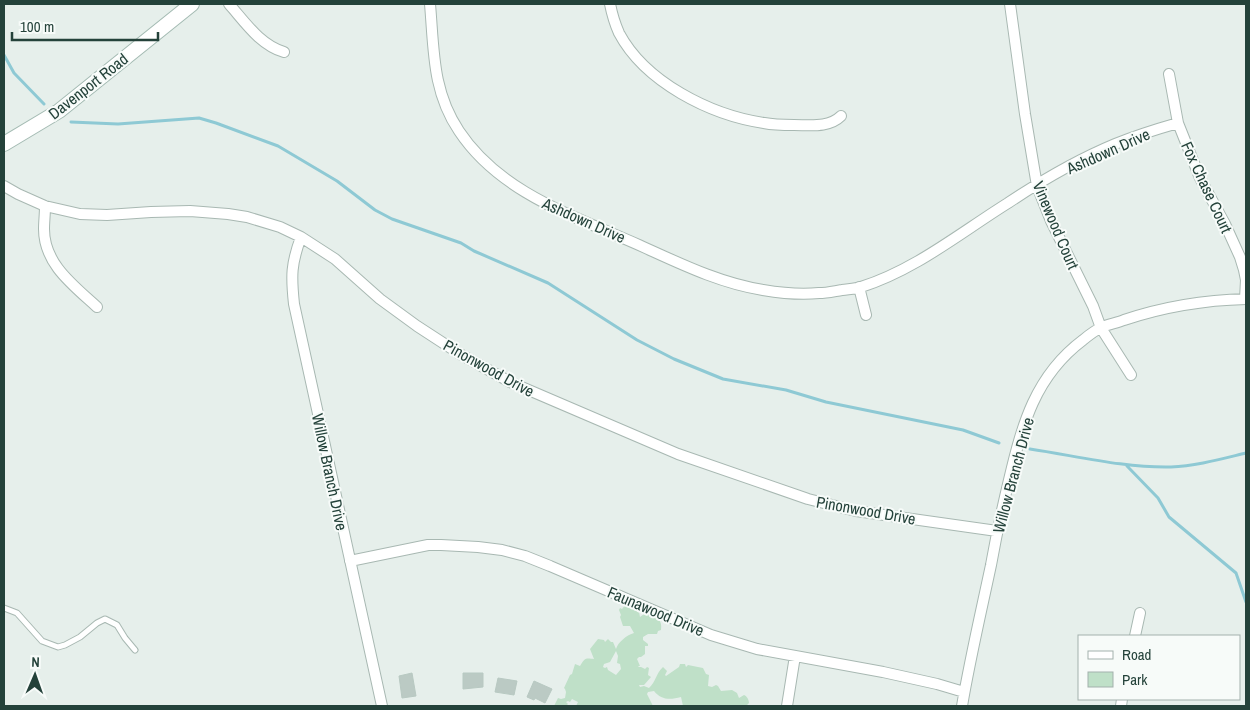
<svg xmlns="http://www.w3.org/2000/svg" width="1250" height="710" font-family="'Archivo Narrow',sans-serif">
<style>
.green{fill:#bfe0c8;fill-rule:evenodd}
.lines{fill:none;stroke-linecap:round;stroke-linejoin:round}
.stream{stroke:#8ec9d4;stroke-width:3}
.building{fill:#bbcac4;stroke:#b8c9c2}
.lane-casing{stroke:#a8b8b2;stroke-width:7}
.street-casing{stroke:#a8b8b2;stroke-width:12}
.secondary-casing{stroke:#a4bbb3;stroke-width:16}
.lane{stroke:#fff;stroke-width:5}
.street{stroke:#fff;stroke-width:10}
.secondary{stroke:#fff;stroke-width:14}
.labels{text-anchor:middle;stroke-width:4;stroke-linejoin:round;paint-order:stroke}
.street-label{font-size:16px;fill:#24423a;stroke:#f7fbf9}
</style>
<rect width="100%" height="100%" fill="#e6efeb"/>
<!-- green -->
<path class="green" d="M627,603L636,608V610L639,612L640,617L647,612C655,616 663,619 661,630L658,631L657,634H648L643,637V640L648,644V646H645V654L641,657H639L637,659L640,666H638L639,667H641L645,669L647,667L649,668L648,675L651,677L644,685H639L640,687L644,686L649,688C656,682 656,673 663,667L667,671L665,675L666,676L679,667L680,664H685L686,667L688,665L703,668L706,674L709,675L708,686L712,687L716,685L718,686L721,691L732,690L737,693L739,698L744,695C747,696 749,700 749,703L746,706H740L739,705L737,706H683L681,697C670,700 661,700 654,691L648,692L647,694L653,706H576L578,702L572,699L570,702L568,701L566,702L568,704L566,706H554L558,698L561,699L565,698L566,692L565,689L564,688L570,675L572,674L575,664L580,666C585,658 585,658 594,659L590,649L598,639L604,640L605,642L608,639L611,642H613L616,649C618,642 627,635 634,633L630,626H623L620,617L621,615L619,610L620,608L622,609ZM616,651L618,656L617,663L620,664L621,669L616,675L608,670L607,667L605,668L603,667L604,664L610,662Z"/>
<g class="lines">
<!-- stream -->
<path class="stream" d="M4,55L14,73L44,104
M71,122L118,124L199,118L216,123L278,146L337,181L375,210L392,219L461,243L474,251L548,283L637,340L674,359L723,379L786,390L826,402L963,430L999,443
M1030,449C1077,456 1124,468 1171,467C1196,466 1221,459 1246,453
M1127,466L1158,498L1169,517L1236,573L1246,602"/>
</g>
<!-- building -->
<path class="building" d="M412,673L416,696L402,698L399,676Z
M463,673H483V687L463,689Z
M498,678L517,681L514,695L495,692Z
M534,681L552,689L545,703L535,698L534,700L527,697Z"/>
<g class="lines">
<!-- lane casing -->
<g class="lane-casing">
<path id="lane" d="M4,608L17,613L42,641L58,647L65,645L80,637L97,623L105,619L117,625L125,638L135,650"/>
</g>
<!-- street casing -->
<g class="street-casing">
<path id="street" d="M229,4C245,22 260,45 284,52
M430,4C434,49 432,91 459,131C500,193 574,216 639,245C679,263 719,283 763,290C781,293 801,295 819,293C827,293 835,291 842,290C848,289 855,289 861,287C915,270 960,233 1008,203C1041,181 1079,159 1115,144C1135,136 1157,129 1178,123
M610,4C612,14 615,24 619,33C645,82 710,115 764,123C774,125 784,125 794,125C810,125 829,128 841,116
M1010,4L1025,114L1037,186L1051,221L1093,306L1101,328L1131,375
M1169,74L1178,123L1200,178L1225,224L1240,257L1244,270L1246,280L1245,299
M4,186L18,194L45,206L80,214L107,215L151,212L190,211L228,214L247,217L280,227L301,237L335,259L380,299L417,326L460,354L510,382L678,454L808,499L856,511L997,531
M45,206C45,214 44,222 44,229C44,264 73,285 97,307
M301,237C291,264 291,276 294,304L382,706
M859,287L866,315
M350,561L428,545H441L478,547L502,550L525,556L550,566L711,635L757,649L883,672L937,684L964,692
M1135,636L1140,613
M787,706L795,656
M962,706C970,659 981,612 991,565C996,537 1002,509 1009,480C1022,425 1035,376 1083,340C1089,335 1096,330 1102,327C1109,324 1117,323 1124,320C1163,307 1205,300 1246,299
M1121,706L1122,699"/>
</g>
<!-- secondary casing -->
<g class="secondary-casing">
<path id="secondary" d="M4,144L59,111L192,4"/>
</g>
<!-- lane -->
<use href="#lane" class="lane"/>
<!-- street -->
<use href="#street" class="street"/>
<!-- secondary -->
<use href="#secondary" class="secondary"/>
</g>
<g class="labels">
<!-- street labels -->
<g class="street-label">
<text transform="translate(88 86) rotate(-38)" y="6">Davenport Road</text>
<text transform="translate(1108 151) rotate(-24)" y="6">Ashdown Drive</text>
<text transform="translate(1207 187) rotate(65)" y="6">Fox Chase Court</text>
<text transform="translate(584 220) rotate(24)" y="6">Ashdown Drive</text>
<text transform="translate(1056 225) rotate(67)" y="6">Vinewood Court</text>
<text transform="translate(489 368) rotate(29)" y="6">Pinonwood Drive</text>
<text transform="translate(330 472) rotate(78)" y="6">Willow Branch Drive</text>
<text transform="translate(1013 475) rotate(-75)" y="6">Willow Branch Drive</text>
<text transform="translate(866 510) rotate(10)" y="6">Pinonwood Drive</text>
<text transform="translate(656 611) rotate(23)" y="6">Faunawood Drive</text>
</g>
</g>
<!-- border -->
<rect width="1250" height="710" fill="none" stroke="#24423a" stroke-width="10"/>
<!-- legend -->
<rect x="1078" y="635" width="162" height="65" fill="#f7fbf9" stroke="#a3b1ad"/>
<rect x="1088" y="651" width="25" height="8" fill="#ffffff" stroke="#a3b1ad"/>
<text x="1122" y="660" font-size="15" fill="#24423a">Road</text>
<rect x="1088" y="672" width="25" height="15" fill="#bfe0c8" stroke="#a3b1ad"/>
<text x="1122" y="685" font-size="15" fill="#24423a">Park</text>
<!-- north arrow -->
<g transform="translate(35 675) rotate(2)" stroke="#f7fbf9" stroke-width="4" paint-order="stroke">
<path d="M0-4L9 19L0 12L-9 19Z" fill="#24423a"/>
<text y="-8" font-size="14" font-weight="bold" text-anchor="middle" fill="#24423a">N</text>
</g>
<!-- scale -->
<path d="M12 32v8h146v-8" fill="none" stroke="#24423a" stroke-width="2.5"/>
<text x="20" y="32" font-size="15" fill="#24423a" stroke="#f7fbf9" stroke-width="4" paint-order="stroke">100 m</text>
</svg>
